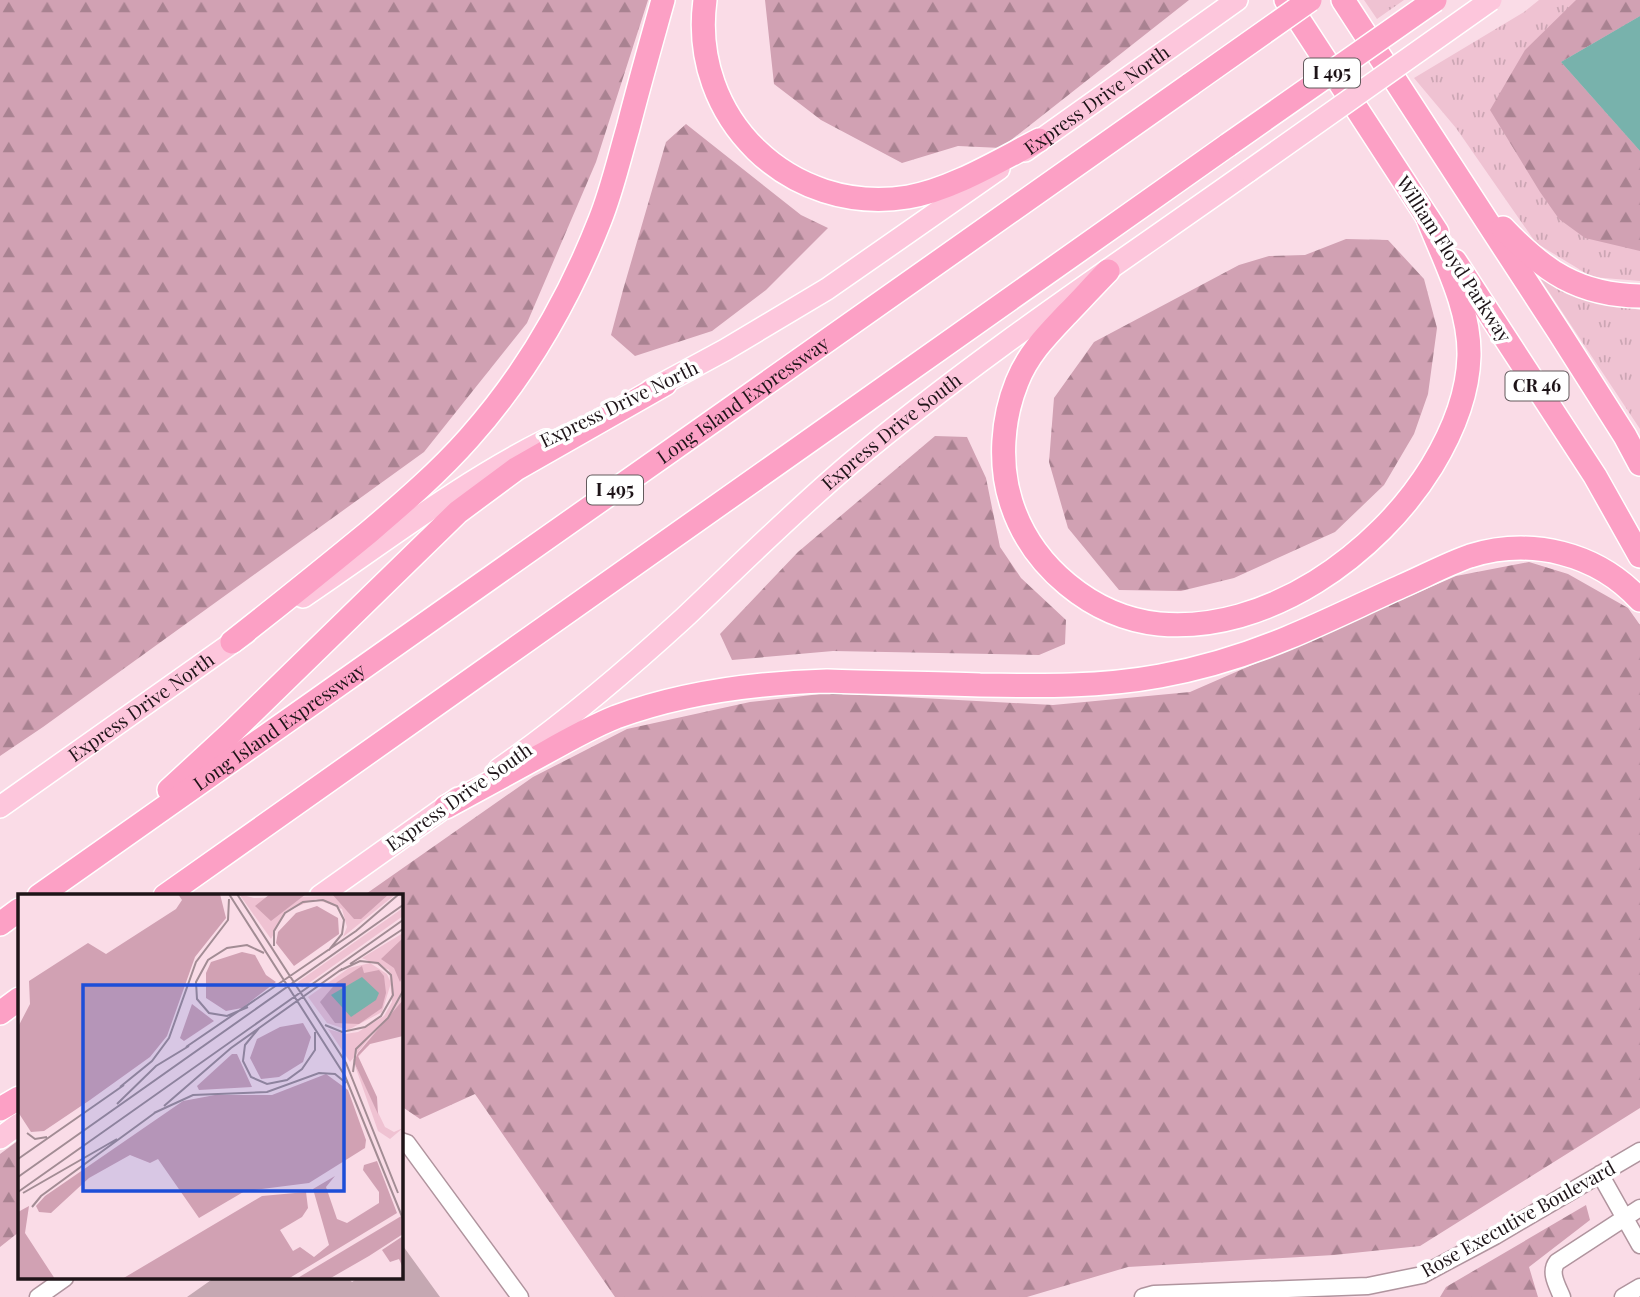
<svg xmlns="http://www.w3.org/2000/svg" width="1640" height="1297" font-family="'Playfair Display',serif">
<style>
.grass{fill:url(#grass-tufts)}
.forest{fill:url(#forest-firs)}
.water{fill:#78b2ac}
.building{fill:#c5a8b2}
.lines{fill:none;stroke-linecap:round;stroke-linejoin:round}
.minor-casing{stroke:#b0949e;stroke-width:19}
.major-casing{stroke:#fff;stroke-width:24}
.highway-casing{stroke:#fff;stroke-width:26}
.minor{stroke:#fff;stroke-width:16}
.major{stroke:#fdc6dc;stroke-width:21}
.highway{stroke:#fca0c5;stroke-width:23}
.major-bridge-casing{stroke:#fff;stroke-width:24;stroke-linecap:butt}
.highway-bridge-casing{stroke:#fff;stroke-width:26;stroke-linecap:butt}
.major-bridge{stroke:#fdc6dc;stroke-width:21}
.highway-bridge{stroke:#fca0c5;stroke-width:23}
.labels{text-anchor:middle;stroke-width:7;stroke-linejoin:round;paint-order:stroke}
.shield{fill:#fff;stroke:#625a5d;stroke-width:2}
.shield-label{font-size:18px;font-weight:bold;fill:#1e1418}
.street-label{font-size:19px;fill:#1e1418;stroke:#fff}
.inset-road{fill:none;stroke:#a28c94;stroke-width:2}
.view{fill:#1d4ed8;fill-opacity:0.15;stroke:#1d4ed8;stroke-width:3.5}
.inset-edge{fill:none;stroke:#1e1418;stroke-width:3.5}
</style>
<defs>
<pattern id="grass-tufts" width="24" height="20" patternUnits="userSpaceOnUse" patternTransform="scale(1.75)"><rect width="24" height="20" fill="#efc2d2"/><path d="M3 7l-1-3M5 7V3M7 7l1-3M15 17l-1-3M17 17v-4M19 17l1-3" fill="none" stroke="#cca6b4"/></pattern>
<pattern id="forest-firs" width="22" height="20" patternUnits="userSpaceOnUse" patternTransform="scale(1.75)"><rect width="22" height="20" fill="#d1a1b3"/><path d="M5 1l3.5 6h-7zM16 11l3.5 6h-7z" fill="#a98291"/></pattern>
</defs>
<rect width="100%" height="100%" fill="#fadce7"/>
<!-- grass -->
<path class="grass" d="M1364,0H1404L1377,19Z
M1539,0H1640V281L1592,277L1536,243L1456,128L1414,78L1524,12Z
M1546,275L1576,297L1640,310V429L1541,280Z"/>
<!-- forest -->
<path class="forest" d="M0,0H648L596,162L527,323L424,452L43,727L0,756Z
M765,0H1189L1001,148L958,146L902,163L821,120L774,84Z
M1576,0H1640V16L1561,62L1640,151V251L1585,238L1559,219L1540,192L1490,110L1525,50Z
M686,124L801,215L828,228L766,290L712,331L635,356L611,335L623,290L666,142Z
M1346,239L1388,240L1424,279L1437,328L1428,394L1414,434L1384,485L1335,532L1234,578L1181,591L1119,590L1068,528L1049,462L1054,398L1094,342L1239,265L1269,256L1305,255Z
M935,436L967,437L986,478L1000,547L1021,578L1066,620L1065,644L1039,655L833,651L732,660L720,634L798,552Z
M1529,562L1568,574L1628,608L1640,625V1108L1420,1246L1334,1255L1128,1267L1027,1297H615L475,1094L420,1119L401,1106V896H363L533,777L627,729L750,702L829,693L1053,705L1190,692L1456,576Z
M19,1140V1232L0,1247V1154Z
M1586,1205L1590,1220L1529,1267L1538,1297H1440L1446,1287Z"/>
<!-- water -->
<path class="water" d="M1640,16V151L1561,62Z"/>
<!-- building -->
<path class="building" d="M403,1246L440,1297H187L214,1278H348L352,1282L358,1278H401V1248Z"/>
<g class="lines">
<!-- minor casing -->
<g class="minor-casing">
<path id="minor" d="M401,1141L407,1143L520,1297
M1600,1174L1640,1245
M38,1297L65,1278
M1143,1297L1154,1294L1368,1286L1422,1275L1495,1236L1640,1151
M1562,1297C1557,1285 1549,1272 1557,1262L1640,1208
M1623,1297L1640,1287"/>
</g>
<!-- major casing -->
<g class="major-casing">
<g id="major">
<path id="s1" d="M1025,151L1237,0"/>
<path d="M651,390L725,350L827,289L999,169"/>
<path d="M303,597C383,543 460,483 546,440"/>
<path id="s2" d="M499,769C564,724 625,672 684,618C739,566 793,512 851,463C977,357 1115,266 1249,171"/>
<path id="s3" d="M0,807L246,633"/>
<path d="M320,896L458,798"/>
<path d="M0,1138L19,1124"/>
</g>
</g>
<!-- highway casing -->
<g class="highway-casing">
<g id="highway">
<path d="M705,0C689,118 790,216 908,197C951,190 1000,160 1039,140"/>
<path d="M1286,0L1437,232"/>
<path d="M1343,0L1559,332L1625,436L1640,464"/>
<path d="M1503,228C1544,271 1578,295 1640,296"/>
<path d="M1455,261L1595,476L1640,556"/>
<path d="M1108,271C1094,285 1081,300 1067,314C1047,335 1028,354 1017,382C1002,419 999,464 1011,502C1031,566 1092,617 1159,624C1267,634 1378,554 1432,466C1452,433 1468,396 1469,356C1470,308 1445,262 1428,219"/>
<path d="M232,642C278,606 324,569 369,532C404,502 439,472 469,438C526,374 569,299 600,220C612,190 619,159 628,128C639,85 651,43 663,0"/>
<path d="M169,790L232,732L458,512L516,469L665,384"/>
<path d="M446,807C479,789 512,771 545,753C568,740 591,727 616,717C684,692 755,683 827,681C878,683 929,683 980,685C1041,686 1101,687 1160,676C1204,668 1246,655 1287,638C1326,622 1364,603 1402,586C1425,576 1447,564 1470,556C1531,537 1597,553 1640,600"/>
<path id="s4" d="M39,896L1191,84"/>
<path d="M165,896L1228,145"/>
<path d="M0,924L19,910"/>
<path d="M0,1013L19,999"/>
<path d="M0,1109L19,1098"/>
</g>
</g>
<!-- minor -->
<use href="#minor" class="minor"/>
<!-- major -->
<use href="#major" class="major"/>
<!-- highway -->
<use href="#highway" class="highway"/>
<!-- major-bridge casing -->
<g class="major-bridge-casing">
<path id="major-bridge" d="M1249,171L1491,0"/>
</g>
<!-- highway-bridge casing -->
<g class="highway-bridge-casing">
<path id="highway-bridge" d="M1191,84L1310,0
M1228,145L1435,0"/>
</g>
<!-- major-bridge -->
<use href="#major-bridge" class="major-bridge"/>
<!-- highway-bridge -->
<use href="#highway-bridge" class="highway-bridge"/>
</g>
<g class="labels">
<!-- shield labels -->
<g class="shield">
<rect x="1304" y="58.5" width="56" height="29" rx="5"/>
<rect x="1505.5" y="371.5" width="63" height="29" rx="5"/>
<rect x="587" y="475.5" width="56" height="29" rx="5"/>
</g>
<g class="shield-label">
<text x="1332" y="79">I 495</text>
<text x="1537" y="392">CR 46</text>
<text x="615" y="496">I 495</text>
</g>
<!-- street labels -->
<g class="street-label">
<text dy="7" stroke="none"><textPath href="#s1" startOffset="88">Express Drive North</textPath></text>
<text transform="translate(1454 259) rotate(57)" y="7">William Floyd Parkway</text>
<text dy="7" stroke="none"><textPath href="#s4" startOffset="861">Long Island Expressway</textPath></text>
<text transform="translate(619 404) rotate(-26)" y="7">Express Drive North</text>
<text dy="7" stroke="none"><textPath href="#s2" startOffset="518">Express Drive South</textPath></text>
<text dy="7" stroke="none"><textPath href="#s3" startOffset="173">Express Drive North</textPath></text>
<text dy="7" stroke="none"><textPath href="#s4" startOffset="294">Long Island Expressway</textPath></text>
<text transform="translate(459 797) rotate(-35)" y="7">Express Drive South</text>
<text transform="translate(1518 1219) rotate(-29)" y="7">Rose Executive Boulevard</text>
</g>
</g>
<!-- overview -->
<g transform="translate(18 894)">
<rect width="385" height="385" fill="#fadce7"/>
<path d="M221,0L236,4L378,0L325,43L329,33L324,15L298,5L268,17L253,45ZM385,14V22L284,94L280,88ZM385,39V95L378,111L332,168L310,135L327,140L340,138L366,122L374,108L371,76L344,64ZM352,69L369,80L373,89L364,118L330,136L309,129L290,103L331,74ZM385,101L381,115L336,168L367,233L376,238L385,234L372,245L360,237L335,166Z" fill="#efc2d2"/>
<path d="M160,0H202L208,24L177,63L149,142L132,163L72,206L26,237L13,238L0,218V133L12,110L11,87L70,49L88,60L158,15L164,6ZM252,0H288L253,27L237,12ZM314,0H371L343,25H336ZM299,12L320,24L321,40L276,72L258,49L260,38L278,19ZM385,44V82L382,88L376,74L363,65ZM224,58L237,61L248,81L258,88L224,114L208,117L188,104V79L193,68ZM344,72L346,79L361,76L366,82L368,99L364,114L341,130L317,129L302,108L319,88ZM385,106V142L352,150L340,162L359,203L360,220L336,168L340,159ZM174,110L196,127L166,147L162,144ZM285,129L293,143L285,168L261,183L243,185L232,164L239,145L262,133ZM214,160H219L234,193L181,196L179,192ZM308,180L330,196L348,246L347,254L291,289L227,297L181,324L140,265L132,269L112,261L71,284L33,319L21,318L18,312L27,302L165,207L197,201H254ZM359,267L379,319L270,385H104L244,302L288,298L290,314L284,323L262,336L275,357L282,353L296,363L311,351L295,295L317,282L308,293L319,325L329,329L361,309V298L345,276L346,271ZM11,312L7,339L37,385H0V318ZM385,321V340L351,362L311,385H278ZM385,342V374L381,365L372,368L364,356Z" fill="#d1a1b3"/>
<path d="M344,83L361,99L358,106L333,123L313,101Z" fill="#78b2ac"/>
<path class="inset-road" d="M211,0L327,182L385,325M219,0L328,169L380,299M256,52V37L267,19L285,8L305,6L319,12L326,26L324,40L311,56M332,70L385,35M230,113L209,122L191,119L179,105L178,88L190,66L209,54L229,51L246,59M307,131L324,138L347,133L363,122L375,101L373,81L360,69L342,67L321,77M241,134L227,151L225,167L233,183L249,190L269,186L284,175L297,156V138M168,153L338,37L381,0M335,178L338,155L370,124L385,97M102,193L134,167L151,144L178,68L210,26L211,5M99,210L138,172L171,152M146,212L213,154L324,75M136,219L175,201L249,198L301,179L317,180L328,189M9,239L17,245L29,243M0,265L106,191M0,283L385,11M0,298L385,26M5,299L99,245M14,313L23,302L138,218"/>
<path class="view" d="M65,91H326V297H65Z"/>
<rect width="385" height="385" class="inset-edge"/>
</g>
</svg>
